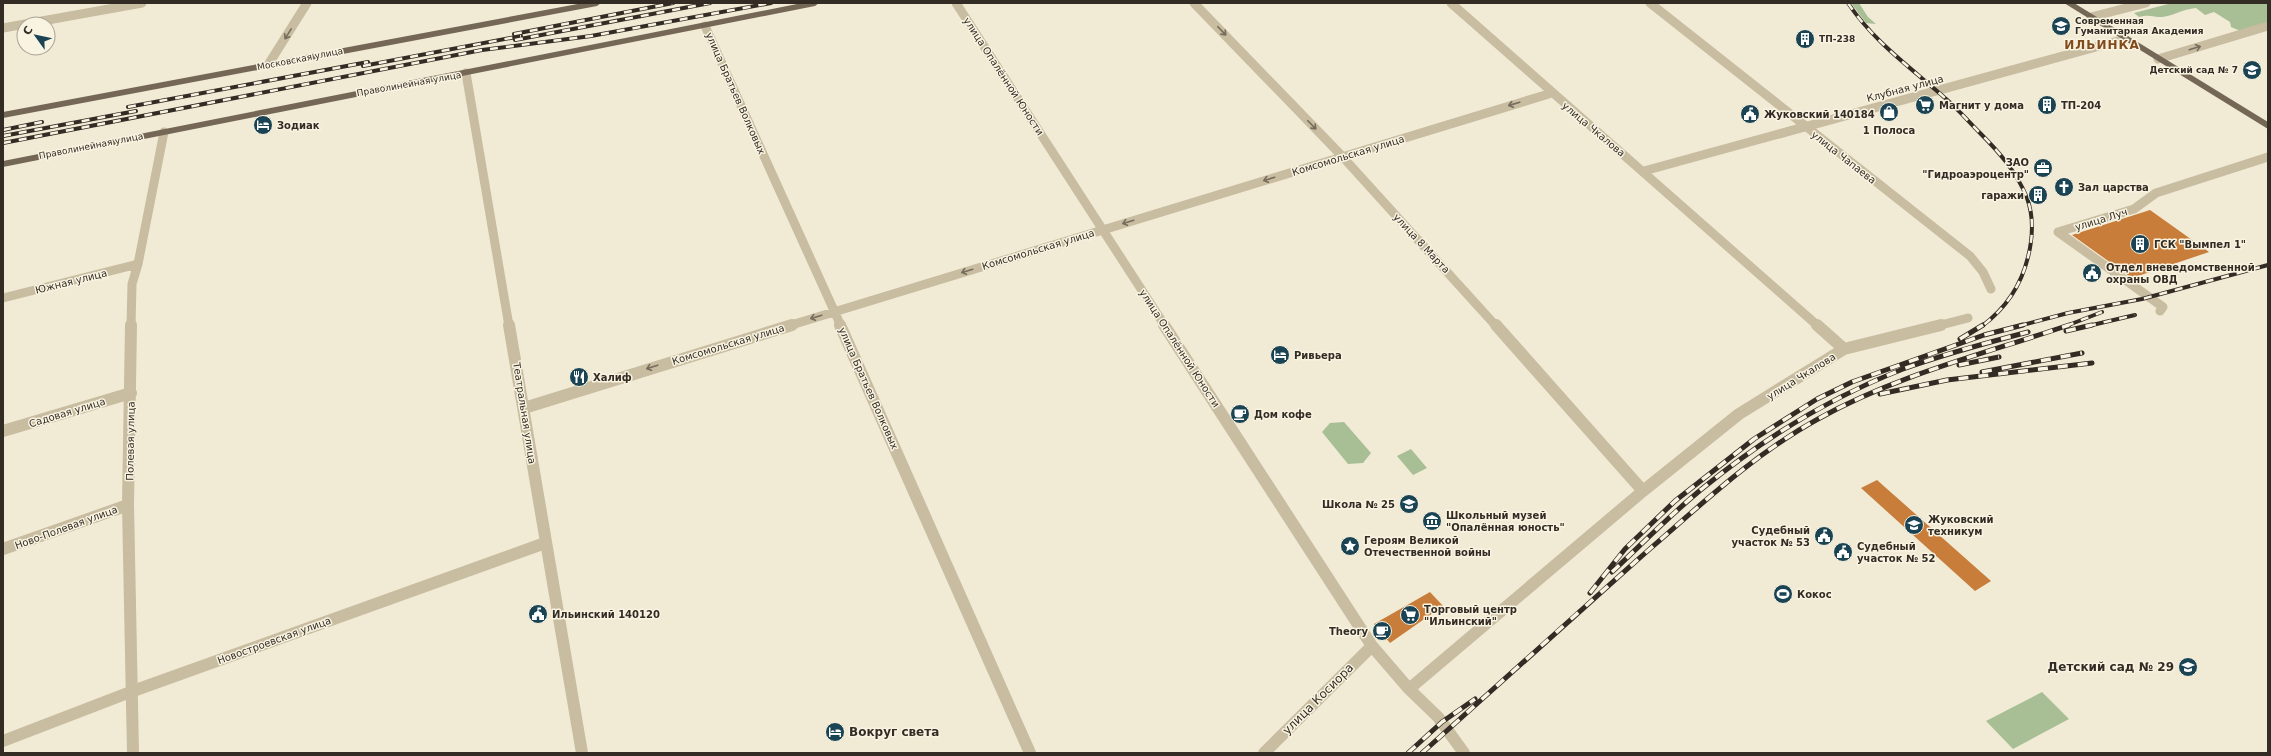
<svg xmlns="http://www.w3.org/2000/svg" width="2271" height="756" font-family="'DejaVu Sans',sans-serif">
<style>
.green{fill:#a8bf95}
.building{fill:#c87d3b}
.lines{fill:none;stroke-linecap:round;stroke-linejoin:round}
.minor-far1{stroke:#c8bca1;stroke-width:9}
.minor{stroke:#c8bca1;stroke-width:12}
.major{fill:#756755;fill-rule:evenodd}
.rail-far1-casing{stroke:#332c24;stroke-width:4}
.rail-casing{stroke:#332c24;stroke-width:5}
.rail-far1{stroke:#f9f3e1;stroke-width:2.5;stroke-dasharray:8;stroke-linecap:butt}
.rail{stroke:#f9f3e1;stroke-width:3.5;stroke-dasharray:10;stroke-linecap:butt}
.oneway{stroke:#766d5c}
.labels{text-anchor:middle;stroke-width:3;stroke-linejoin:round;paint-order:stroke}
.far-poi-label{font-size:9px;font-weight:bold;fill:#332c24;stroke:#f9f3e1;text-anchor:start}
.far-street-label{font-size:9px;fill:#332c24;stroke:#f9f3e1}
.street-label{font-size:10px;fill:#332c24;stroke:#f9f3e1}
.poi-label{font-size:10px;font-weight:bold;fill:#332c24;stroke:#f9f3e1;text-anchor:start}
.far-district-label{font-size:12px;font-weight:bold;letter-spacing:1px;fill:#824b1c;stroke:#f9f3e1}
.near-poi-label{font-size:12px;font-weight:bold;fill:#332c24;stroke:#f9f3e1;text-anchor:end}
.near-street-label{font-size:12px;fill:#332c24;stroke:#f9f3e1}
</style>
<rect width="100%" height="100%" fill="#f1ead5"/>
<!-- green -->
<path class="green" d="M1851,3H1859L1868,17L1876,24L1866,23Z
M2172,3H2268V26L2245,33L2231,27L2230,22L2214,12L2205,15L2196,8C2182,9 2174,16 2162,17C2153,17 2149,14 2139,17L2134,13Z
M1344,422L1371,453L1363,463L1348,464L1322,432L1330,423Z
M1411,449L1427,468L1413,475L1397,456Z
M2042,692L2069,719L2013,749L1986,721Z"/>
<!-- building -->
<path class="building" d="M2150,210L2209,252L2132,278L2072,235Z
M1877,480L1991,581L1975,591L1861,488Z
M1430,592L1443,606L1390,643L1374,624Z"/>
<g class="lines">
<!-- minor-far1 -->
<path class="minor-far1" d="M956,3L1165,326
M1194,3L1341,155L1496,326
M1451,3L1818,326
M1650,3L1970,256L1983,272L1991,289
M2091,17L2146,3
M705,26L841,326
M3,28L142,3
M2158,59L2268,26
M268,65L307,3
M466,73L509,326
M1644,171L2125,39
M2058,232L2134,209L2156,193L2268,157
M2058,232L2163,307L2160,311
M3,298L138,264
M131,326L132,284L138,264L164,132
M788,326L1552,93
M1937,326L1968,318"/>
<!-- minor -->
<path class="minor" d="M131,325L128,505L133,753
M509,325L582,753
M840,325L1030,753
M1164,325L1372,646L1409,689L1438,717L1464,753
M1496,325L1643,491
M1844,349L1941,325
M524,408L792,325
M3,431L131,393
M3,549L128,505
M1409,689L1643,491L1739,414L1844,349L1817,325
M3,741L133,691L545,543
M1264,753L1372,646"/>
<!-- major -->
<path class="major" d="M583,3H601L597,6L3,118V112Z
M802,3H819L815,6L3,167V161Z
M2064,3H2074L2268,122V129Z"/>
<!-- rail-far1 casing -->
<g class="rail-far1-casing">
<path id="rail-far1" d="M1848,3C1874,42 1910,67 1945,98C1957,108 1968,121 1979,132C1998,151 2017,172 2027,198C2034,217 2033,237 2028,257C2021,286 2005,309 1982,326
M514,34L673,3
M515,40L710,3
M363,66L521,36
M128,107L368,62
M3,130L42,122
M3,136L136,111
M3,143L482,50L591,36L771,3
M2019,326L2068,313L2142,299L2268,265
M2066,326L2102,312
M2088,326L2135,315"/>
</g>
<!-- rail casing -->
<g class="rail-casing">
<path id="rail" d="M2066,331L2092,325
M1960,339L1983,325
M1959,365L1999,357
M1982,372L2082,353
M1880,394L1947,380L2092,363
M1612,572C1642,544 1671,514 1703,488C1763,439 1831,397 1903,369C1944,354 1986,343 2028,332
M1590,593L1625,549L1675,501L1754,439L1817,399L1852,382L1984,335L2023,325
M1408,753L1442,722L1475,699
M1422,753C1499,684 1575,615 1652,547C1705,501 1756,453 1818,419C1897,375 1984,354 2069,325"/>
</g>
<!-- rail-far1 -->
<use href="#rail-far1" class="rail-far1"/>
<!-- rail -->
<use href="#rail" class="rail"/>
</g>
<!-- one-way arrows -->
<defs><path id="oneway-shaft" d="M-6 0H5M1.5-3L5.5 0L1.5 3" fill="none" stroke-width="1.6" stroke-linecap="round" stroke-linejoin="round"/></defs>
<g class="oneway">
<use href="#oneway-shaft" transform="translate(1222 31) rotate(46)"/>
<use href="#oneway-shaft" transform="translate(288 34) rotate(122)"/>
<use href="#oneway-shaft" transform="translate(2195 48) rotate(-17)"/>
<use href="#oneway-shaft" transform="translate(1514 104) rotate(164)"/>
<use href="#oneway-shaft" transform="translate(1312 125) rotate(46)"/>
<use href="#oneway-shaft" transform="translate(1269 179) rotate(163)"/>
<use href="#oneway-shaft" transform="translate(1128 222) rotate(163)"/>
<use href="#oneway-shaft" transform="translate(967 271) rotate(163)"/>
<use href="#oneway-shaft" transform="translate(816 317) rotate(163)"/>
<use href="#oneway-shaft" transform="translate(652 367) rotate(162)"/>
</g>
<!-- icons -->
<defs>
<g id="university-disc" transform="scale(1)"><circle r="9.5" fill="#1a4354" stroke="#f9f3e1"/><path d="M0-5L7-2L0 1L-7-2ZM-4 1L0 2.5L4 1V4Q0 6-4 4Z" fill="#fff"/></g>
<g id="building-disc" transform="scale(1)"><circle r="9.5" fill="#1a4354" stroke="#f9f3e1"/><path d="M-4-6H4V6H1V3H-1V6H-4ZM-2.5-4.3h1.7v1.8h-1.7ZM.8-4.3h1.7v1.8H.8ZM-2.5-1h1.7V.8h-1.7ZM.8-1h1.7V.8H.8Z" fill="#fff"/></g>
<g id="school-disc" transform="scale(1)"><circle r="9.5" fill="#1a4354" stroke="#f9f3e1"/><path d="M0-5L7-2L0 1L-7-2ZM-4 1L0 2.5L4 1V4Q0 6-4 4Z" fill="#fff"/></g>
<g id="supermarket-disc" transform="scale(1)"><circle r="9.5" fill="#1a4354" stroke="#f9f3e1"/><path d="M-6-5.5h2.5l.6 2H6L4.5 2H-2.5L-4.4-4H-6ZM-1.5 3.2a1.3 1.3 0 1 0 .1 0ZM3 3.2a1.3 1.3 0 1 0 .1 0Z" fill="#fff"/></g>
<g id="shop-disc" transform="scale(1)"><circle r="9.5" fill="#1a4354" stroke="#f9f3e1"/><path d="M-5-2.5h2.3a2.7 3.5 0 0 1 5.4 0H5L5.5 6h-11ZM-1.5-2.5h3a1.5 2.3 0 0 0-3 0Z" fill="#fff"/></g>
<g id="civic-disc" transform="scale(1)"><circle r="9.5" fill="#1a4354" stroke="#f9f3e1"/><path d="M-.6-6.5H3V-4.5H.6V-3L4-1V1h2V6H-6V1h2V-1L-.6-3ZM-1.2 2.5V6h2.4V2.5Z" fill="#fff"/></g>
<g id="hotel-disc" transform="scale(1)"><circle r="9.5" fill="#1a4354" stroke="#f9f3e1"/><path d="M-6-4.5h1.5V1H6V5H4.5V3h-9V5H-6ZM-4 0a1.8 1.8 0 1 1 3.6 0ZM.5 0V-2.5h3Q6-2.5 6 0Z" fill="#fff"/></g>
<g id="office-disc" transform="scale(1)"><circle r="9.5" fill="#1a4354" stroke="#f9f3e1"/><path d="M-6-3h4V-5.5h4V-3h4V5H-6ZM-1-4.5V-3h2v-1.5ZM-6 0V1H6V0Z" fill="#fff"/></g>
<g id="church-disc" transform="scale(1)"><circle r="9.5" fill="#1a4354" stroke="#f9f3e1"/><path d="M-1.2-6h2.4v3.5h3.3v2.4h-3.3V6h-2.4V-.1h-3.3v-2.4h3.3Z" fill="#fff"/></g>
<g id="restaurant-disc" transform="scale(1)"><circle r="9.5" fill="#1a4354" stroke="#f9f3e1"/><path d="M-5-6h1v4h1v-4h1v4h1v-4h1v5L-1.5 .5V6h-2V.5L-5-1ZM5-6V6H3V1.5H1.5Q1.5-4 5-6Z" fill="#fff"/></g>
<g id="cafe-disc" transform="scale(1)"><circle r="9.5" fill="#1a4354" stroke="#f9f3e1"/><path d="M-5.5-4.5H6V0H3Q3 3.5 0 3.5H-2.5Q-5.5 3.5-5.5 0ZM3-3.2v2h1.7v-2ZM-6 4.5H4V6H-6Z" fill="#fff"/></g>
<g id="museum-disc" transform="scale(1)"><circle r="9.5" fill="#1a4354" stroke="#f9f3e1"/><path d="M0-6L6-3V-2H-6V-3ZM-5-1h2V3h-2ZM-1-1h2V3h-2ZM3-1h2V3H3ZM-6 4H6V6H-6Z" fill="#fff"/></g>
<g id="sight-disc" transform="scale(1)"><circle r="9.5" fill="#1a4354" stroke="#f9f3e1"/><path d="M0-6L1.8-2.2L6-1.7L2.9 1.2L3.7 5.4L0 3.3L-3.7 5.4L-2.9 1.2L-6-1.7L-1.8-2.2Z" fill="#fff"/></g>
<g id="stadium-disc" transform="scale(1)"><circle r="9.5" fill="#1a4354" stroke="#f9f3e1"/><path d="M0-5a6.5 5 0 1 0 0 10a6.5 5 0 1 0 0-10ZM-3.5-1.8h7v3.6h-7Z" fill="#fff"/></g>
</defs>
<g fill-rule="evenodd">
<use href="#university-disc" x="2061" y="26"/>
<use href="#building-disc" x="1805" y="39"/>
<use href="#school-disc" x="2252" y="70"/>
<use href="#supermarket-disc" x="1925" y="105"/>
<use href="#building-disc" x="2047" y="105"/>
<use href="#shop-disc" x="1889" y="112"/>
<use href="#civic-disc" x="1750" y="114"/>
<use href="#hotel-disc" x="263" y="125"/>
<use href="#office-disc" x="2043" y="168"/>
<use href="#church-disc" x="2064" y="187"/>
<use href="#building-disc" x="2038" y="195"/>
<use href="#building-disc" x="2140" y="244"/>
<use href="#civic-disc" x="2092" y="273"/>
<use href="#hotel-disc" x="1280" y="355"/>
<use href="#restaurant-disc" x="579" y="377"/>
<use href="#cafe-disc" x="1240" y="414"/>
<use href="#school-disc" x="1409" y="504"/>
<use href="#museum-disc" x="1432" y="521"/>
<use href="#university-disc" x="1914" y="525"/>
<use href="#civic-disc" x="1824" y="536"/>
<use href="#sight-disc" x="1350" y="546"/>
<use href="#civic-disc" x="1843" y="552"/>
<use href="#stadium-disc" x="1783" y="594"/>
<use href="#civic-disc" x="538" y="614"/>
<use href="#supermarket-disc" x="1410" y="615"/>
<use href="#cafe-disc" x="1382" y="631"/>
<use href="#school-disc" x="2188" y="667"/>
<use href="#hotel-disc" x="835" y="732"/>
</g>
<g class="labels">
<!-- far-poi labels -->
<g class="far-poi-label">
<text x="2075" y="24">Современная<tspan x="2075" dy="10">Гуманитарная Академия</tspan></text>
<text x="1819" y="42">ТП-238</text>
<text x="2238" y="73" text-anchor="end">Детский сад № 7</text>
</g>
<!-- far-street labels -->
<g class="far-street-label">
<text transform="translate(300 59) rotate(-11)" y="3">Московская улица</text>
<text transform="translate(409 84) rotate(-10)" y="3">Праволинейная улица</text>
<text transform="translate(91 146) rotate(-11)" y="3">Праволинейная улица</text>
</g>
<!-- street labels -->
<g class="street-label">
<text transform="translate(1004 76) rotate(57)" y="4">улица Опалённой Юности</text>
<text transform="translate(1905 88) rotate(-15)" y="4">Клубная улица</text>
<text transform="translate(736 93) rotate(66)" y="4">улица Братьев Волковых</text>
<text transform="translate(1594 129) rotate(40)" y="4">улица Чкалова</text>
<text transform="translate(1348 155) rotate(-17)" y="4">Комсомольская улица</text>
<text transform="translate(1844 157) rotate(38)" y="4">улица Чапаева</text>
<text transform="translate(2101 219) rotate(-17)" y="4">улица Луч</text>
<text transform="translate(1422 243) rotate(47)" y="4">улица 8 Марта</text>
<text transform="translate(1038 249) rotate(-17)" y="4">Комсомольская улица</text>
<text transform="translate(71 281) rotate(-14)" y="4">Южная улица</text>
<text transform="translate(728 344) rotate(-17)" y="4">Комсомольская улица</text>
<text transform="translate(1180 348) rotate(57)" y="4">улица Опалённой Юности</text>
<text transform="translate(1801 376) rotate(-32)" y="4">улица Чкалова</text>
<text transform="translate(869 388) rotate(66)" y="4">улица Братьев Волковых</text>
<text transform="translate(67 412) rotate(-17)" y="4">Садовая улица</text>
<text transform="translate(525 413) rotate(81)" y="4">Театральная улица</text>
<text transform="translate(130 441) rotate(-89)" y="4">Полевая улица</text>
<text transform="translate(66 527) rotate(-20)" y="4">Ново-Полевая улица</text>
<text transform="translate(274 640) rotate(-20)" y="4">Новостроевская улица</text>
</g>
<!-- poi labels -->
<g class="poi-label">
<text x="1939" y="109">Магнит у дома</text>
<text x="2061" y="109">ТП-204</text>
<text x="1764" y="118">Жуковский 140184</text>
<text x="277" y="129">Зодиак</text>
<text x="1889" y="134" text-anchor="middle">1 Полоса</text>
<text x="2029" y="166" text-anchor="end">ЗАО<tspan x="2029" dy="12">"Гидроаэроцентр"</tspan></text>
<text x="2078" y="191">Зал царства</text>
<text x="2024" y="199" text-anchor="end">гаражи</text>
<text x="2154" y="248">ГСК "Вымпел 1"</text>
<text x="2106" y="271">Отдел вневедомственной<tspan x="2106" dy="12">охраны ОВД</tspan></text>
<text x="1294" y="359">Ривьера</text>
<text x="593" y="381">Халиф</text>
<text x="1254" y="418">Дом кофе</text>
<text x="1395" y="508" text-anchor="end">Школа № 25</text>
<text x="1446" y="519">Школьный музей<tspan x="1446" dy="12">"Опалённая юность"</tspan></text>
<text x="1928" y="523">Жуковский<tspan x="1928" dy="12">техникум</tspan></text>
<text x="1810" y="534" text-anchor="end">Судебный<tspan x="1810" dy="12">участок № 53</tspan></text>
<text x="1364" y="544">Героям Великой<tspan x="1364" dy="12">Отечественной войны</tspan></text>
<text x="1857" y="550">Судебный<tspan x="1857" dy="12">участок № 52</tspan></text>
<text x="1797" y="598">Кокос</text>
<text x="1424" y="613">Торговый центр<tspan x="1424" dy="12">"Ильинский"</tspan></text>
<text x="552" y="618">Ильинский 140120</text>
<text x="1368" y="635" text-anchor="end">Theory</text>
</g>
<!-- far-district labels -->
<g class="far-district-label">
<text x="2102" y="49">ИЛЬИНКА</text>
</g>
<!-- near-poi labels -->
<g class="near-poi-label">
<text x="2174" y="671">Детский сад № 29</text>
<text x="849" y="736" text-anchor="start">Вокруг света</text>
</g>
<!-- near-street labels -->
<g class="near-street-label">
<text transform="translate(1318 699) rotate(-45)" y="4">улица Косиора</text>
</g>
</g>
<!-- border -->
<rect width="2271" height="756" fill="none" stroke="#332c24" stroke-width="8"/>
<!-- north arrow -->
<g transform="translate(36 36) rotate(303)"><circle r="19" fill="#f9f3e1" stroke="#aaa395"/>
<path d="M0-3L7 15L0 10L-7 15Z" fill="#1a4354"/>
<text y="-6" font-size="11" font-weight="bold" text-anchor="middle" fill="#332c24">С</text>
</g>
</svg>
